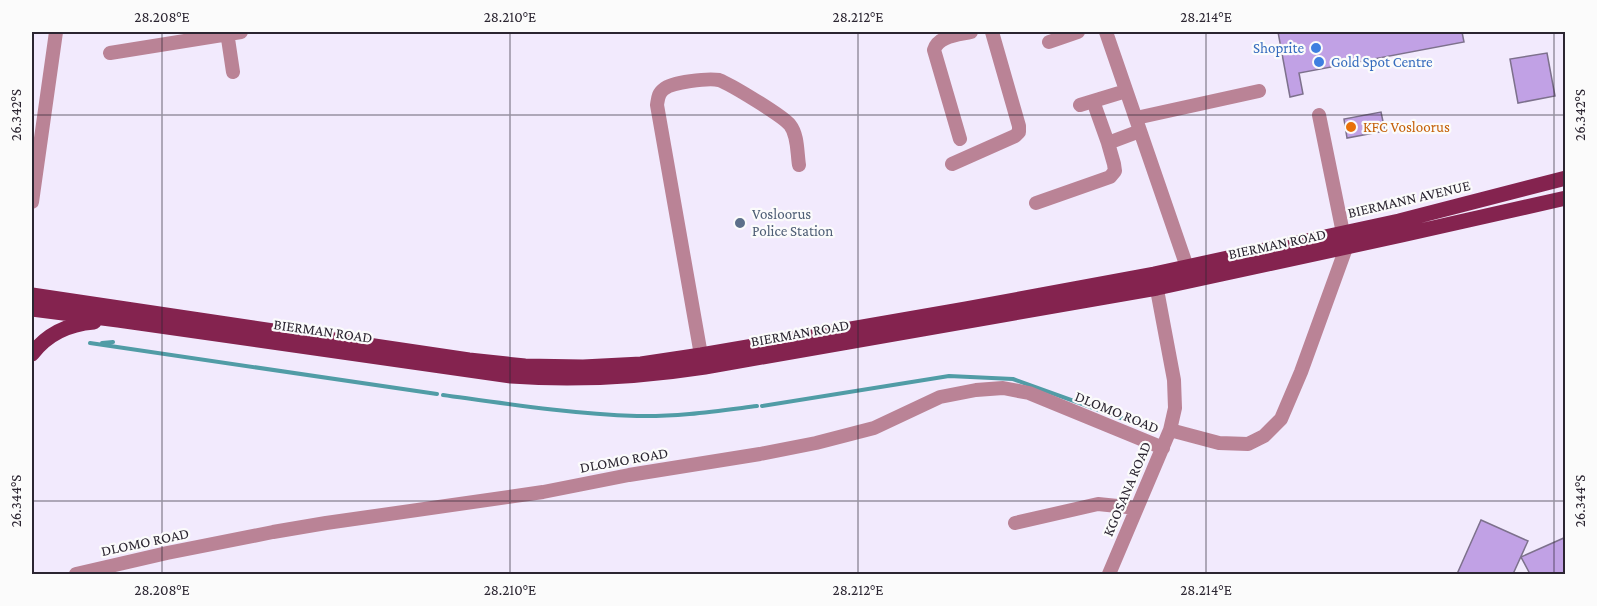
<svg xmlns="http://www.w3.org/2000/svg" width="1597" height="606" font-family="'Crimson Pro',serif">
<style>
.lines{fill:none;stroke-linecap:round;stroke-linejoin:round}
.stream{stroke:#519ca6;stroke-width:4}
.building{fill:#c1a1e5;stroke:#7d718c;stroke-width:1.5}
.minor{stroke:#ba8396;stroke-width:14}
.major{stroke:#84234f;stroke-width:15}
.ticks{fill:none;stroke:#2b2531;stroke-width:1.5;stroke-opacity:0.45}
.shop-dot{fill:#3f7fe0;stroke:#fbfbfb;stroke-width:2}
.food-dot{fill:#e8710a;stroke:#fbfbfb;stroke-width:2}
.service-dot{fill:#5c6f8a;stroke:#fbfbfb;stroke-width:2}
.labels{text-anchor:middle;stroke-width:4.5;stroke-linejoin:round;paint-order:stroke}
.shop-label{font-size:15px;fill:#366cbe;stroke:#fbfbfb;text-anchor:end}
.food-label{font-size:15px;fill:#c56008;stroke:#fbfbfb;text-anchor:start}
.street-label{font-size:15px;fill:#2b2531;stroke:#fbfbfb}
.service-label{font-size:15px;fill:#4e5e75;stroke:#fbfbfb;text-anchor:start}
.neatline{fill:none;stroke:#2b2531;stroke-width:2}
.ticks-label{font-size:15px;text-anchor:middle;fill:#2b2531}
</style>
<rect width="100%" height="100%" fill="#f2eafd"/>
<g class="lines">
<!-- stream -->
<path class="stream" d="M90,343L437,394
M102,343L113,342
M443,395C508,404 572,414 637,416C677,417 717,411 757,406
M762,406L949,376L1013,379L1146,427"/>
</g>
<!-- building -->
<path class="building" d="M1278,32H1462L1464,42L1299,73L1303,94L1290,97Z
M1547,53L1555,96L1518,103L1510,59Z
M1381,112L1385,131L1347,138L1344,119Z
M1481,520L1528,541L1513,574H1457Z
M1566,537V574H1530L1521,557Z"/>
<g class="lines">
<!-- minor -->
<path class="minor" d="M227,32L233,72
M1106,32L1187,267
M1049,42L1078,32
M110,53L241,32
M1093,101L1108,143L1140,131
M1080,105L1126,91
M1319,115L1343,233
M1136,118L1259,91
M960,139L934,50C938,36 958,35 971,32
M952,164L1015,136L1019,132V126L992,32
M32,202L56,32
M1036,203L1110,177L1115,171L1114,164L1108,143
M701,355L657,105C658,99 658,93 664,89C672,82 708,78 719,80C730,84 783,116 790,125C798,135 797,152 799,165
M1170,430L1219,443L1248,444L1264,436L1281,419L1301,372L1346,248
M1015,523L1098,504L1137,508
M76,574L167,553L273,532L326,523L543,492L629,475L760,454L816,443L874,428L940,397L976,390L1003,388L1029,393L1163,448
M1109,574L1170,430L1175,408L1174,380L1155,279"/>
<!-- major -->
<path class="major" d="M32,295L469,360L525,366L583,367L641,364L701,355L966,309L1154,274L1399,221L1566,178
M32,309L118,320L511,376C576,381 640,377 705,367L1157,288L1402,235L1566,198
M32,354C47,334 69,324 94,322"/>
</g>
<!-- ticks -->
<path class="ticks" d="M162,32V574M510,32V574M858,32V574M1206,32V574M1554,32V574M32,115H1566M32,501H1566"/>
<!-- markers -->
<g class="shop-dot">
<circle cx="1316" cy="48" r="6"/>
<circle cx="1319" cy="62" r="6"/>
</g>
<circle class="food-dot" cx="1351" cy="127" r="6"/>
<circle class="service-dot" cx="740" cy="223" r="6"/>
<g class="labels">
<!-- shop labels -->
<g class="shop-label">
<text x="1304" y="53">Shoprite</text>
<text x="1331" y="67" text-anchor="start">Gold Spot Centre</text>
</g>
<!-- food labels -->
<g class="food-label">
<text x="1363" y="132">KFC Vosloorus</text>
</g>
<!-- street labels -->
<g class="street-label">
<text transform="translate(1409 199) rotate(-13)" y="5">BIERMANN AVENUE</text>
<text transform="translate(1277 244) rotate(-12)" y="5">BIERMAN ROAD</text>
<text transform="translate(323 331) rotate(8)" y="5">BIERMAN ROAD</text>
<text transform="translate(800 333) rotate(-10)" y="5">BIERMAN ROAD</text>
<text transform="translate(1117 412) rotate(22)" y="5">DLOMO ROAD</text>
<text transform="translate(624 460) rotate(-10)" y="5">DLOMO ROAD</text>
<text transform="translate(1127 489) rotate(-67)" y="5">KGOSANA ROAD</text>
<text transform="translate(145 542) rotate(-12)" y="5">DLOMO ROAD</text>
</g>
<!-- service labels -->
<g class="service-label">
<text x="752" y="219">Vosloorus<tspan x="752" dy="17">Police Station</tspan></text>
</g>
</g>
<!-- border -->
<rect width="1597" height="606" fill="none" stroke="#fbfbfb" stroke-width="66"/>
<rect x="33" y="33" width="1531" height="540" class="neatline"/>
<g class="ticks-label">
<text x="162" y="22">28.208°E</text>
<text x="510" y="22">28.210°E</text>
<text x="858" y="22">28.212°E</text>
<text x="1206" y="22">28.214°E</text>
<text transform="translate(16 115) rotate(-90)" y="5">26.342°S</text>
<text transform="translate(1580 115) rotate(-90)" y="5">26.342°S</text>
<text transform="translate(16 501) rotate(-90)" y="5">26.344°S</text>
<text transform="translate(1580 501) rotate(-90)" y="5">26.344°S</text>
<text x="162" y="595">28.208°E</text>
<text x="510" y="595">28.210°E</text>
<text x="858" y="595">28.212°E</text>
<text x="1206" y="595">28.214°E</text>
</g>
</svg>
